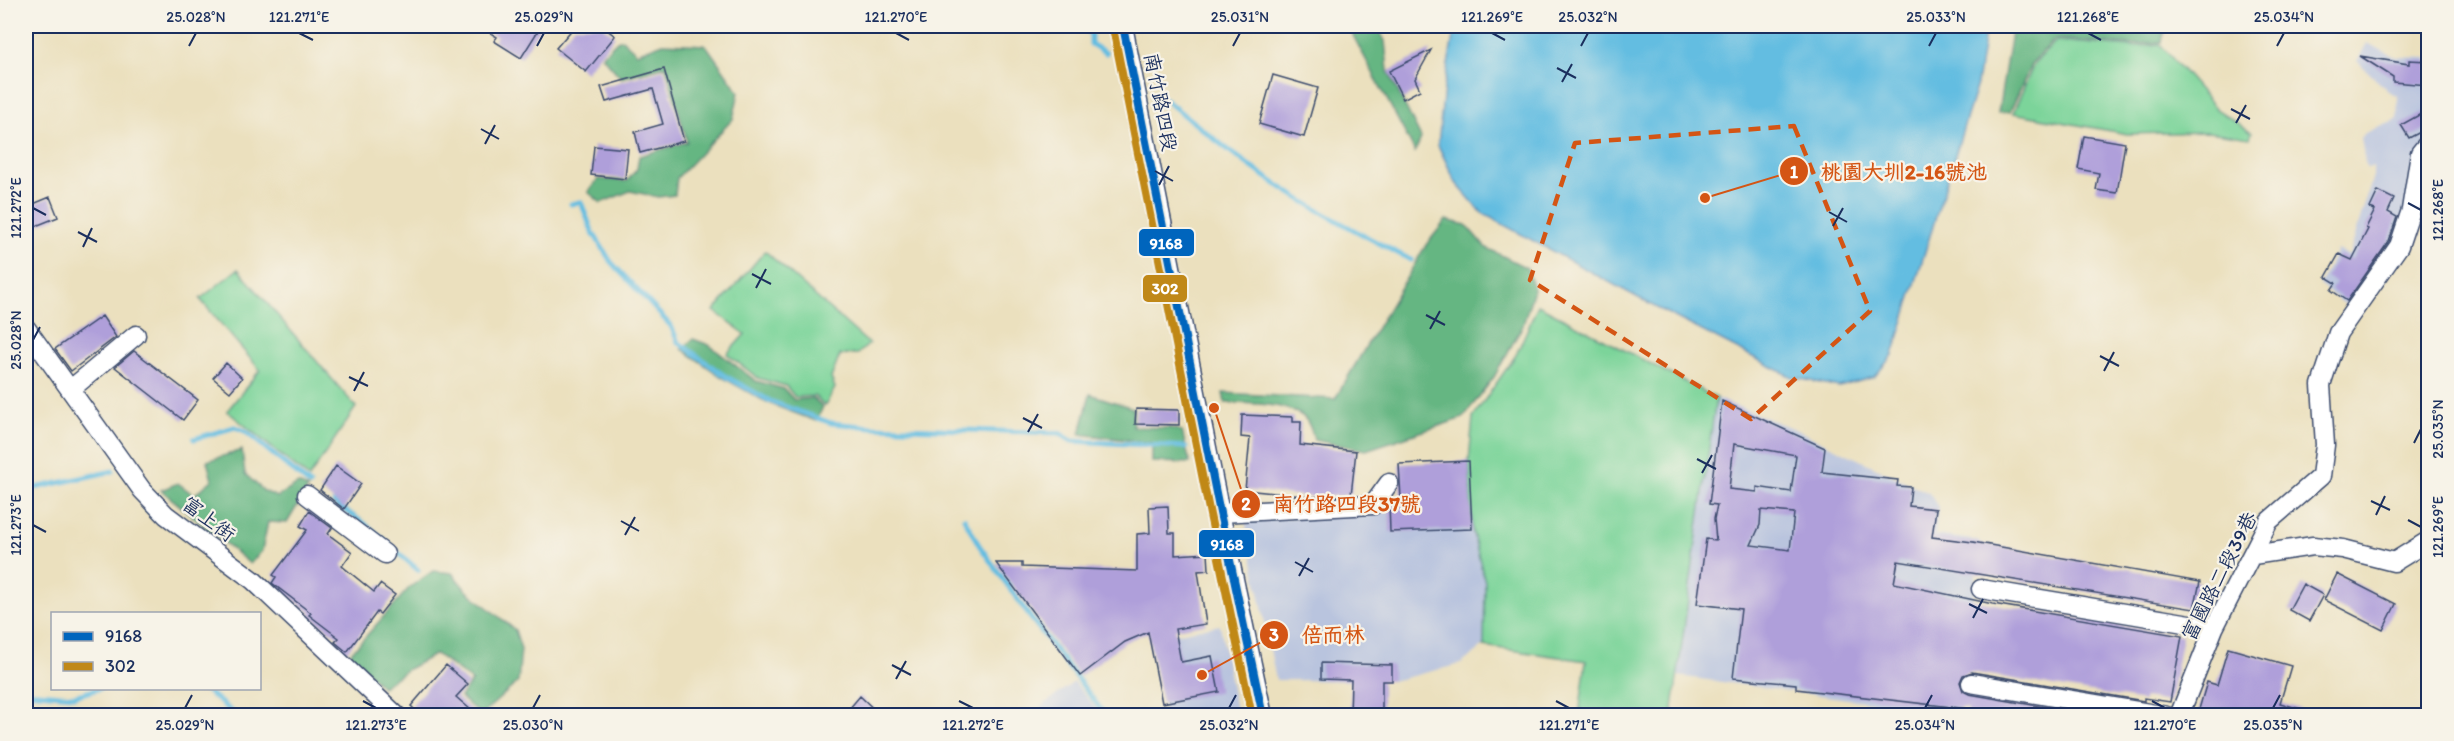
<svg xmlns="http://www.w3.org/2000/svg" width="2454" height="741" font-family="Itim,'LXGW WenKai TC',sans-serif">
<style>
.industrial{fill:#b9c4de}
.green{fill:#7cd49a;stroke:#4c827c;stroke-width:1.5}
.forest{fill:#65b682;stroke:#407270;stroke-width:1.5}
.water{fill:#63bde1;stroke:#3f76a0;stroke-width:1.5}
.lines{fill:none;stroke-linecap:round;stroke-linejoin:round}
.stream{stroke:#63bde1;stroke-width:5}
.building{fill:#af9fda;fill-rule:evenodd}
.minor-casing{stroke:#3a4a6c;stroke-width:21}
.minor{stroke:#fff;stroke-width:18}
.bus-1-casing{stroke:#f7f3e8;stroke-width:12}
.bus-2-casing{stroke:#f7f3e8;stroke-width:12}
.bus-1{stroke:#0065bd;stroke-width:8}
.bus-2{stroke:#c08818;stroke-width:8}
.marked{fill:none;stroke:#d45514;stroke-width:4.5;stroke-dasharray:12 8;stroke-linejoin:round}
.ticks{fill:none;stroke:#1b2f5e;stroke-width:2}
.labels{text-anchor:middle;stroke-width:4.5;stroke-linejoin:round;paint-order:stroke}
.street-label{font-size:20px;fill:#1b2f5e;stroke:#f7f3e8}
.leader{fill:none;stroke:#d45514;stroke-width:2}
.callout-dot{fill:#d45514;stroke:#f7f3e8;stroke-width:2}
.mark-label{font-size:18px;text-anchor:middle;font-weight:bold;fill:#fff}
.callout-label{font-size:21px;text-anchor:middle;font-weight:bold;fill:#d45514;stroke:#f7f3e8;stroke-width:4.5;stroke-linejoin:round;paint-order:stroke}
.line-badge{stroke:#f7f3e8;stroke-width:2}
.badge-label{font-size:16px;text-anchor:middle;font-weight:bold;fill:#fff}
.neatline{fill:none;stroke:#1b2f5e;stroke-width:2}
.ticks-label{font-size:15px;text-anchor:middle;fill:#1b2f5e}
</style>
<rect width="100%" height="100%" fill="#f7f3e8"/>
<filter id="ink" filterUnits="userSpaceOnUse"><feTurbulence type="fractalNoise" baseFrequency=".0167" numOctaves="2"/><feDisplacementMap in="SourceGraphic" scale="12" xChannelSelector="R" yChannelSelector="G"/><feConvolveMatrix kernelMatrix="1 2 1 2 8 2 1 2 1" color-interpolation-filters="sRGB"/></filter>
<filter id="wash" filterUnits="userSpaceOnUse"><feTurbulence type="fractalNoise" baseFrequency=".008" numOctaves="4" result="noise"/><feDisplacementMap in="SourceGraphic" scale="24" xChannelSelector="R" yChannelSelector="G"/><feGaussianBlur stdDeviation="1.35" result="paint"/><feColorMatrix in="noise" values="0 0 0 0 0 0 0 0 0 0 0 0 0 0 0 0 0 1.4 0 .05"/><feComposite in="paint" operator="in"/></filter>
<g filter="url(#wash)">
<rect width="100%" height="100%" fill="#ebe0be"/>
<!-- industrial -->
<path class="industrial" d="M2367,43L2396,57L2428,58V136L2394,247L2350,308L2319,285L2337,250L2349,256L2373,177V167L2366,168L2361,138L2365,133L2397,120L2398,96L2388,91L2357,61Z
M1716,398L1797,430L1929,493L1938,507L1935,535L1980,541L1958,714L1678,676Z
M1389,512L1390,532L1472,529L1485,582L1484,646L1461,664L1392,681L1276,680L1245,520Z
M1220,625L1237,715H1165L1149,639Z
M1074,682L1101,715H1030Z"/>
<!-- green -->
<path class="green" d="M2056,41L2132,47L2160,44L2216,109L2252,132L2250,138L2208,132L2127,134L2013,113L2034,64Z
M765,251L869,344L858,354L840,355L831,378L835,388L825,406L815,396L795,397L786,386L758,378L727,354L745,334L714,311Z
M238,269L356,407L309,478L227,411L260,370L200,299Z
M1538,305L1716,398L1672,715H1579L1586,661L1484,646L1485,582L1472,529L1469,461L1473,417L1516,355Z"/>
<!-- forest -->
<path class="forest" d="M1348,26H1377L1385,41L1388,71L1421,138L1415,152Z
M2012,26H2165L2162,42L2129,45L2055,39L2032,63L2010,112L1998,113Z
M622,39L637,53L663,43L706,45L739,92L733,119L677,178L675,195L658,197L630,191L601,203L588,192L598,179L627,181L637,169L639,156L687,142L666,66L621,78L602,56L617,41Z
M1446,220L1466,225L1485,247L1527,268L1534,289L1523,325L1494,377L1463,418L1366,450L1314,440C1312,432 1309,420 1301,415C1279,402 1249,404 1225,403L1223,393L1335,399L1426,245Z
M693,339L709,345L756,381L784,389L794,400L813,398L823,407L816,421L768,403L722,377L682,349Z
M1090,394L1133,408V427L1171,428L1182,431L1190,463L1152,462V443L1080,434Z
M242,450L245,474L264,491L277,497L298,484L308,488L287,523L268,522L262,551L250,564L161,490L178,483L194,495L212,480L207,461Z
M433,571L452,573L466,590L515,630L521,649L518,682L481,715L460,697L472,681L436,654L408,669L382,687L350,654L410,587Z"/>
<!-- water -->
<path class="water" d="M1455,26H1986L1977,84L1893,355L1874,377L1839,387L1792,377L1657,308L1482,213L1456,183L1438,145L1444,87Z"/>
<g class="lines">
<!-- stream -->
<path class="stream" d="M1079,26L1091,34V44L1106,53
M1159,95C1201,128 1242,163 1287,191C1327,217 1369,238 1411,260
M571,204L581,202L592,231L611,262L671,326L678,342L725,376L770,401L831,423L872,427L1059,433L1072,441L1186,447
M194,439L235,427L245,431L310,485
M26,490L113,471
M334,503L364,523L418,570
M964,518L979,545L1030,617L1106,716
M203,688L237,716
M26,692L74,696L101,688"/>
</g>
<g id="blocks">
<!-- building -->
<path class="building" d="M479,26H541L521,58L494,41L497,37Z
M575,26H602L615,36L586,72L556,48Z
M1431,50L1415,79L1420,90L1403,99L1389,71Z
M2360,56L2409,64V60L2428,61V85L2393,82V77Z
M664,69L684,141L640,153L635,132L663,124L653,89L606,102L601,87Z
M1273,75L1318,88L1304,137L1259,124Z
M2428,110V128L2409,138L2401,125Z
M2084,136L2125,143L2117,193L2096,190L2099,173L2078,169Z
M594,146L628,149L625,179L591,175Z
M2378,191L2394,199L2388,212L2397,217L2389,241L2347,301L2331,290L2336,283L2326,277L2339,254L2352,260L2368,229L2366,228L2375,210L2370,208Z
M50,197L58,217L26,230V207Z
M102,316L116,337L71,371L55,349Z
M134,351L198,400L183,420L115,367Z
M226,363L242,378L230,392L213,378Z
M1722,401L1825,448L1822,472L1898,480L1897,486L1911,487L1909,506L1936,509L1932,537L1973,542L2200,582L2194,609L1898,561L1894,583L1993,604L2182,636L2170,702L2144,698V701L1972,672L1963,675L1960,682L1963,691L1969,694L2096,716H1966L1968,709L1796,689V684L1733,678L1741,609L1697,604L1706,539L1716,540L1714,519L1717,505L1709,504ZM1734,444L1796,455L1791,492L1757,487V492L1729,489ZM1761,510L1794,513L1790,550L1751,545L1760,525Z
M1136,409L1179,410V425L1135,424Z
M1242,415L1293,417V422H1301L1300,445L1356,451L1351,495L1313,497L1245,490L1250,438L1241,437Z
M1469,461L1472,529L1390,532L1389,502L1391,499H1401L1399,464Z
M336,466L361,484L344,509L320,490Z
M1168,506L1169,533H1175V555L1208,553L1209,570L1198,571L1206,624L1175,629L1181,662L1212,656L1219,692L1162,703L1148,632L1125,642L1080,676L996,563H1022V567L1137,571V534L1150,533L1149,507Z
M309,511L332,528L328,534L352,552L342,566L374,592L380,584L395,595L380,614L377,612L347,652L335,642L339,638L309,615L311,613L272,583L276,577L273,575L307,530L300,526Z
M2337,574L2396,604L2383,630L2324,600Z
M2303,584L2323,595L2309,621L2289,610Z
M2228,648L2291,666L2280,703L2310,712L2309,716H2197L2207,682L2217,685Z
M1321,663L1392,665V681H1382V716H1350L1351,680L1321,679Z
M446,665L468,684L456,697L478,716H421L411,706Z
M860,696L881,716H843Z"/>
</g>
</g>
<g filter="url(#ink)">
<use href="#blocks" fill-opacity="0" stroke="#3a4a6c" stroke-width="1.5"/>
<g class="lines">
<!-- minor casing -->
<g class="minor-casing">
<path id="minor" d="M1123,26L1220,513L1263,716
M26,328L142,490L166,515L253,580L397,716
M71,389L136,335
M307,495L385,554
M1220,513L1373,505L1389,483
M2253,555L2313,546L2343,549L2394,562L2428,541
M1981,589L2214,628
M1971,683L2167,716
M2179,716L2214,628L2269,521L2321,476L2325,445L2321,385L2338,333L2399,246L2411,210L2420,153L2428,143"/>
</g>
<!-- minor -->
<use href="#minor" class="minor"/>
<!-- bus-1 casing -->
<g class="bus-1-casing">
<path id="bus-1" d="M1123,26L1220,513L1263,716"/>
</g>
<!-- bus-2 casing -->
<g class="bus-2-casing">
<path id="bus-2" d="M1113,28L1210,515L1252,716"/>
</g>
<!-- bus-1 -->
<use href="#bus-1" class="bus-1"/>
<!-- bus-2 -->
<use href="#bus-2" class="bus-2"/>
</g>
</g>
<!-- marked area -->
<path class="marked" d="M1794,126L1870,311L1751,419L1530,280L1575,143Z"/>
<!-- ticks -->
<path class="ticks" d="M299,33L313,40M896,33L909,40M1492,33L1505,40M2088,33L2101,40M189,46L196,33M537,46L544,33M1233,46L1240,33M1581,46L1588,33M1929,46L1936,33M2277,46L2284,33M1557,68L1576,78M1562,82L1572,64M2231,109L2250,119M2236,123L2246,105M481,129L499,139M485,144L495,125M1155,171L1173,181M1159,185L1169,166M2408,203L2421,210M33,208L46,215M1829,212L1847,222M1833,226L1843,208M78,232L97,242M83,247L92,228M752,274L771,284M756,288L766,269M1426,315L1445,325M1430,329L1440,311M33,340L40,327M2100,356L2119,366M2104,371L2114,352M349,377L368,386M354,391L364,372M1023,418L1042,428M1028,432L1038,414M2414,443L2421,429M1697,459L1716,469M1702,473L1712,455M2371,501L2390,510M2376,515L2385,496M2408,520L2421,527M621,521L639,531M33,525L46,532M625,535L635,517M1295,562L1313,572M1299,576L1309,558M1969,604L1987,613M1973,618L1983,599M892,665L911,675M896,679L906,661M363,701L376,708M959,701L973,708M1556,701L1569,708M2152,701L2165,708M185,708L192,695M533,708L540,695M1229,708L1236,695M1925,708L1932,695M2273,708L2280,695"/>
<g class="labels">
<!-- street labels -->
<g class="street-label">
<text transform="translate(1161 102) rotate(79)" y="7">南竹路四段</text>
<text transform="translate(209 519) rotate(37)" y="7">富上街</text>
<text transform="translate(2219 576) rotate(-63)" y="7">富國路二段39巷</text>
</g>
</g>
<!-- callouts -->
<path class="leader" d="M1705 198L1794 171M1214 408L1246 504M1202 675L1274 635"/>
<g class="callout-dot">
<circle cx="1705" cy="198" r="6"/>
<circle cx="1214" cy="408" r="6"/>
<circle cx="1202" cy="675" r="6"/>
<circle cx="1794" cy="171" r="15"/>
<circle cx="1246" cy="504" r="15"/>
<circle cx="1274" cy="635" r="15"/>
</g>
<g class="mark-label">
<text x="1794" y="178">1</text>
<text x="1246" y="510">2</text>
<text x="1274" y="641">3</text>
</g>
<g class="callout-label">
<text x="1904" y="179">桃園大圳2-16號池</text>
<text x="1347" y="511">南竹路四段37號</text>
<text x="1333" y="642">倍而林</text>
</g>
<g class="line-badge">
<rect x="1138" y="228" width="57" height="29" rx="6" fill="#0065bd"/>
<rect x="1142" y="274" width="46" height="29" rx="6" fill="#c08818"/>
<rect x="1198" y="529" width="57" height="29" rx="6" fill="#0065bd"/>
</g>
<g class="badge-label">
<text x="1166" y="249">9168</text>
<text x="1165" y="294">302</text>
<text x="1227" y="550">9168</text>
</g>
<!-- margin -->
<rect width="2454" height="741" fill="none" stroke="#f7f3e8" stroke-width="66"/>
<!-- legend -->
<rect x="51" y="612" width="210" height="78" fill="#f7f3e8" stroke="#9fa5b1" stroke-width="1.5"/>
<rect x="63" y="632" width="30" height="9" fill="#0065bd" stroke="#9fa5b1" stroke-width="1.5"/>
<text x="105" y="642" font-size="18" fill="#1b2f5e">9168</text>
<rect x="63" y="662" width="30" height="9" fill="#c08818" stroke="#9fa5b1" stroke-width="1.5"/>
<text x="105" y="672" font-size="18" fill="#1b2f5e">302</text>
<rect x="33" y="33" width="2388" height="675" class="neatline"/>
<g class="ticks-label">
<text x="196" y="22">25.028°N</text>
<text x="299" y="22">121.271°E</text>
<text x="544" y="22">25.029°N</text>
<text x="896" y="22">121.270°E</text>
<text x="1240" y="22">25.031°N</text>
<text x="1492" y="22">121.269°E</text>
<text x="1588" y="22">25.032°N</text>
<text x="1936" y="22">25.033°N</text>
<text x="2088" y="22">121.268°E</text>
<text x="2284" y="22">25.034°N</text>
<text transform="translate(16 208) rotate(-90)" y="5">121.272°E</text>
<text transform="translate(2438 210) rotate(-90)" y="5">121.268°E</text>
<text transform="translate(16 340) rotate(-90)" y="5">25.028°N</text>
<text transform="translate(2438 429) rotate(-90)" y="5">25.035°N</text>
<text transform="translate(16 525) rotate(-90)" y="5">121.273°E</text>
<text transform="translate(2438 527) rotate(-90)" y="5">121.269°E</text>
<text x="185" y="730">25.029°N</text>
<text x="376" y="730">121.273°E</text>
<text x="533" y="730">25.030°N</text>
<text x="973" y="730">121.272°E</text>
<text x="1229" y="730">25.032°N</text>
<text x="1569" y="730">121.271°E</text>
<text x="1925" y="730">25.034°N</text>
<text x="2165" y="730">121.270°E</text>
<text x="2273" y="730">25.035°N</text>
</g>
</svg>
